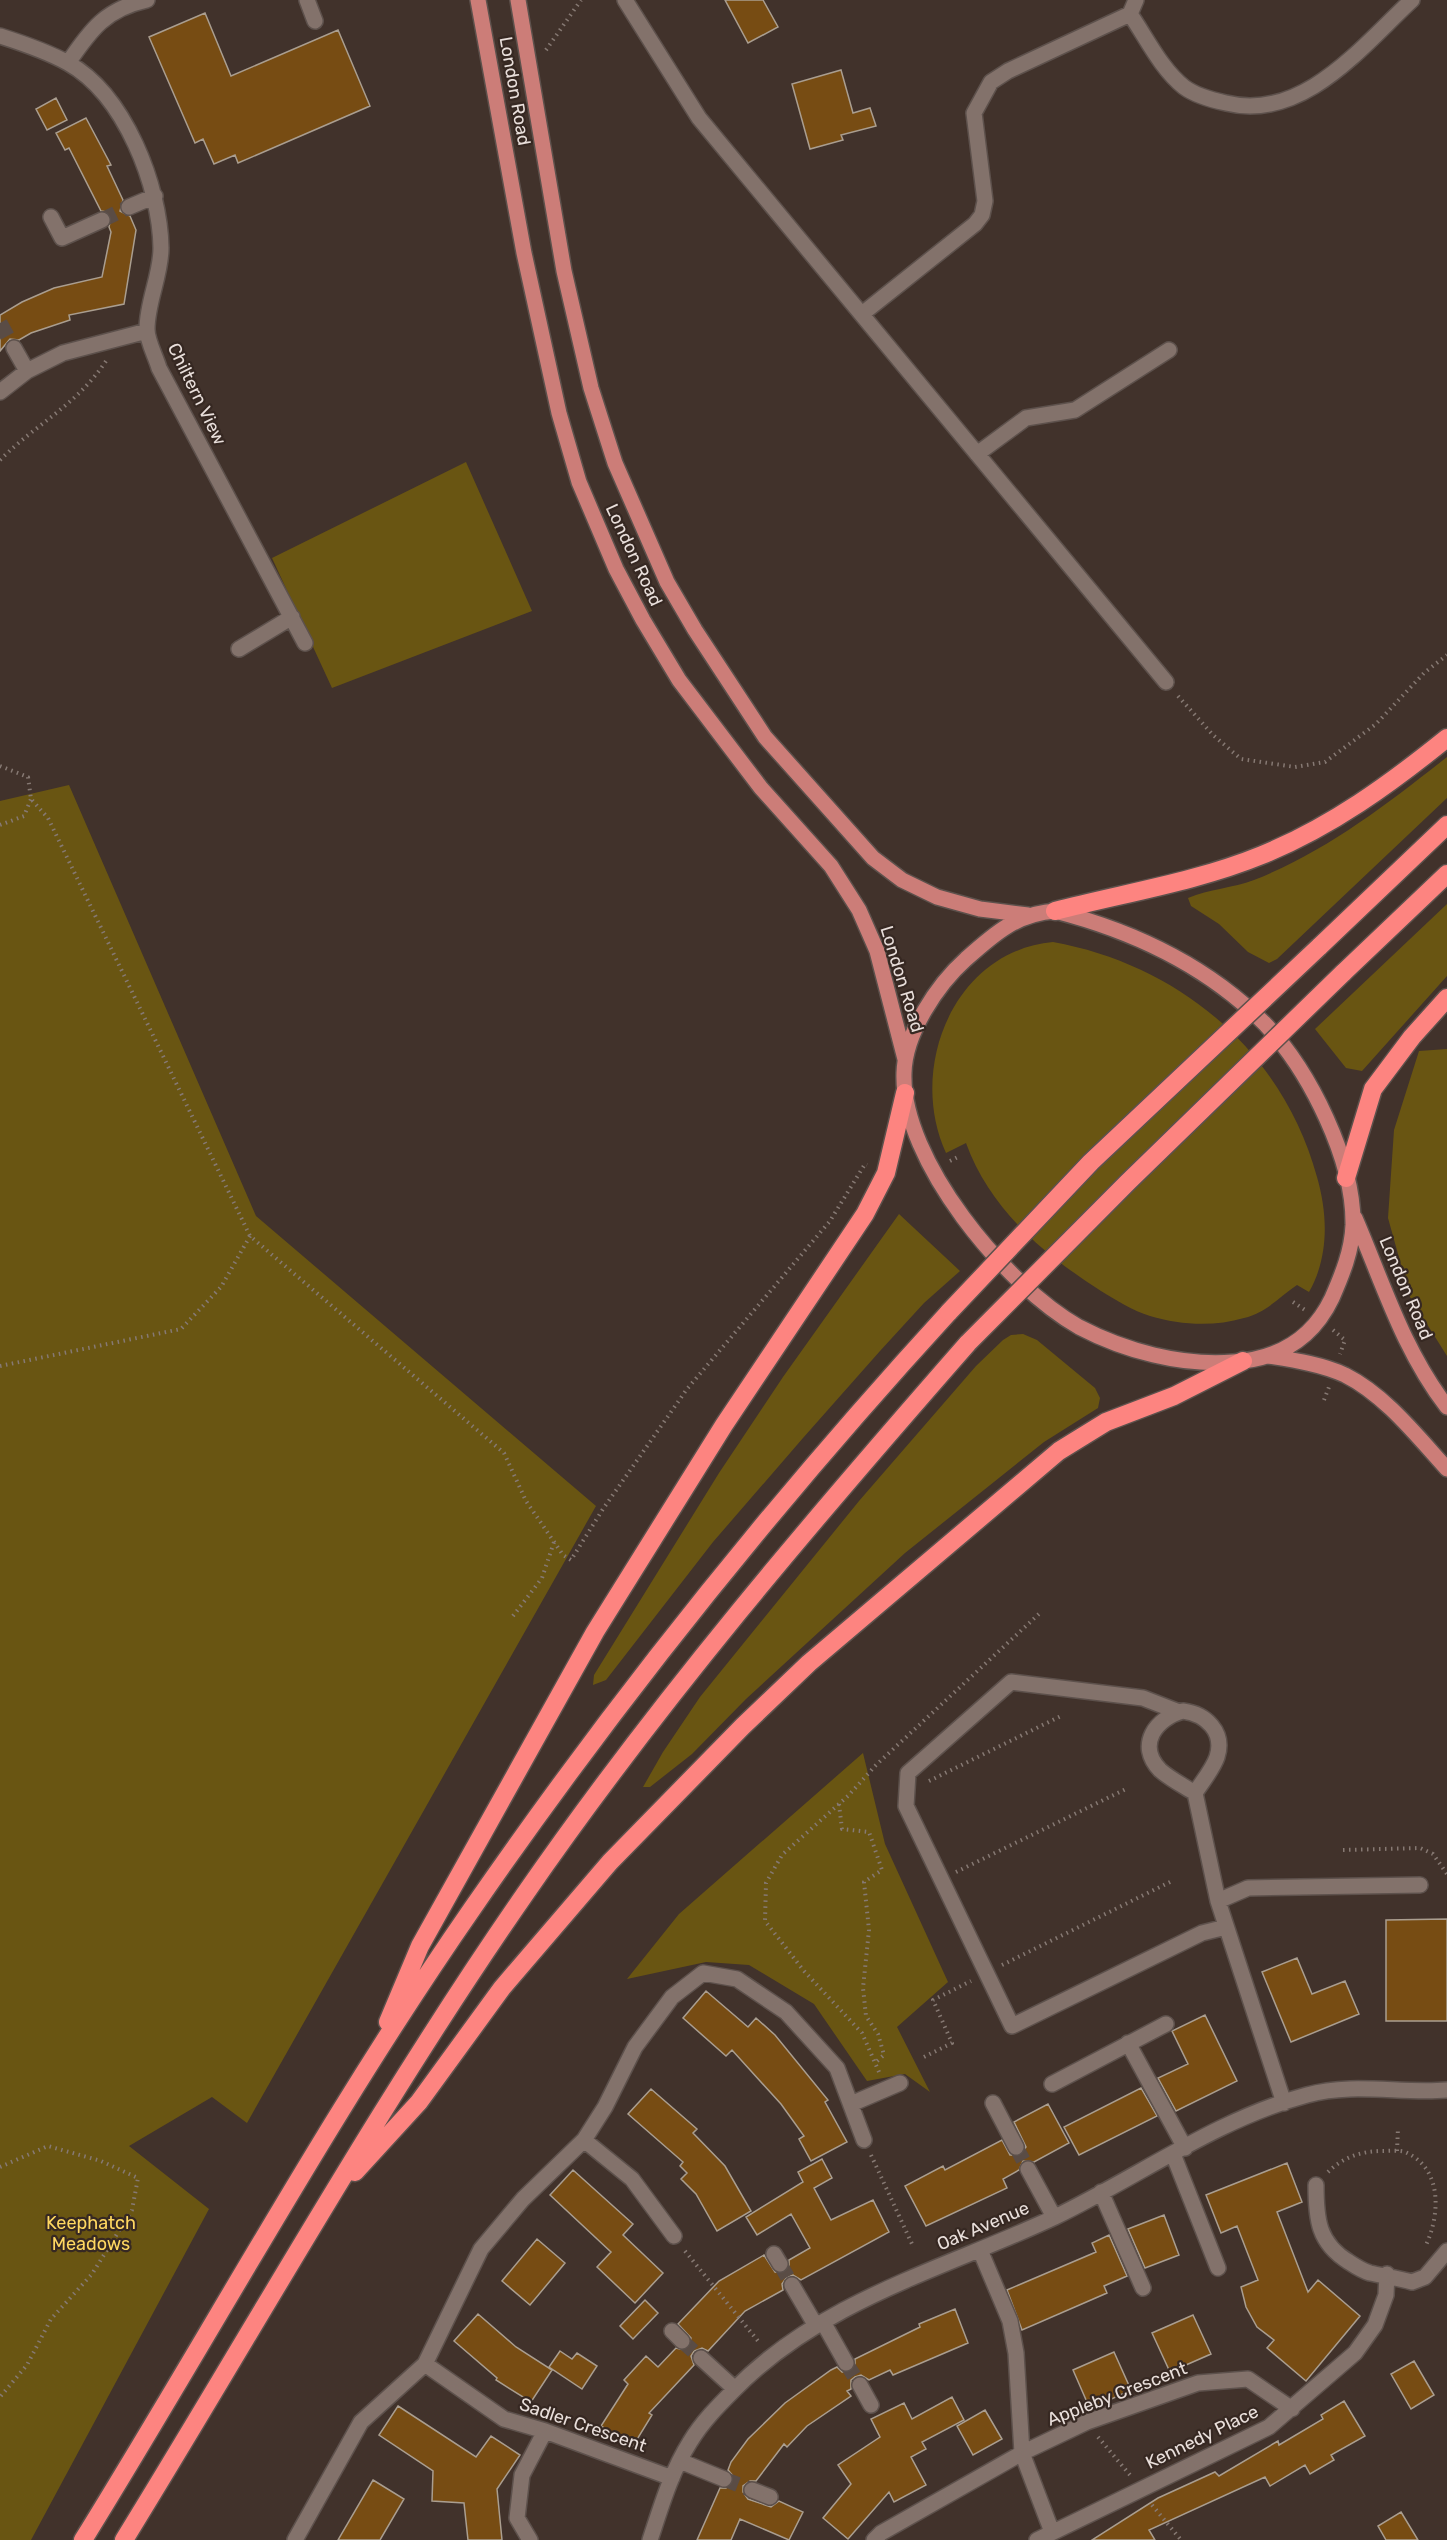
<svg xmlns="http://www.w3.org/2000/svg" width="1447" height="2540" font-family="Rubik,sans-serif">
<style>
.green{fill:#695512}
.building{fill:#774c13;stroke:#aa9e90;stroke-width:1.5}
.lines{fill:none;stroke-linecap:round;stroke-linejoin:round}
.minor-tunnel{stroke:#5a4c45;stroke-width:15;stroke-dasharray:15 8;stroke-linecap:butt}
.minor-casing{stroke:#5d514c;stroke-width:18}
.major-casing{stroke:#5d514c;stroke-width:18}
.highway-casing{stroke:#5d514c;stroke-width:21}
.path{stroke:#867973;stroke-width:4;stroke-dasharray:1.5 4.5;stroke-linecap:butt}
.minor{stroke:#83726b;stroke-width:15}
.major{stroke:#cc7d78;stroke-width:15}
.highway{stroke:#fd8480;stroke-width:18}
.highway-bridge-casing{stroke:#5d514c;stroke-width:21;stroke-linecap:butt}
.highway-bridge{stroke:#fd8480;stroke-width:18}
.labels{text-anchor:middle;stroke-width:4.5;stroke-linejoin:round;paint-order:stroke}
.street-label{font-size:18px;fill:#e9dfdb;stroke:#362822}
.park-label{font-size:18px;fill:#ffd861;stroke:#362822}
</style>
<rect width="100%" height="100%" fill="#41322b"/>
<!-- green -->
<path class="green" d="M466,462L532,611L332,688L272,558Z
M1447,757V798L1277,959L1269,963L1248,952L1219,924L1191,906L1188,898C1209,889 1233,888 1254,880C1327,851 1386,805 1447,757Z
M69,785L256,1216L596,1506L247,2123L212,2097L129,2146L209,2209L31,2540H0V801Z
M1447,904V976L1362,1071L1346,1068L1315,1029Z
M1053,942C1180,965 1283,1052 1317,1177C1328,1215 1329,1257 1309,1292L1297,1285C1278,1298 1267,1312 1244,1318C1214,1327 1180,1325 1150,1316C1133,1311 1116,1300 1101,1291C1043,1254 990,1209 966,1143L946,1153C907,1068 954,951 1053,942Z
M1447,1049V1356L1410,1297L1388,1218L1394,1130L1419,1051Z
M899,1214L960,1271L924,1303L880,1351L803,1438L713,1542L606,1680L593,1685L594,1675L719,1473L783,1377Z
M1023,1334L1037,1340L1095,1388L1100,1398L1098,1408L1044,1442L905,1553L746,1699L692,1754L650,1787H643L663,1752L700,1697L859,1501L976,1366L1003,1340L1011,1335Z
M863,1753L885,1844L948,1982L897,2027L930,2092L905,2074L867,2081L814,2004L749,1965L706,1962L627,1979L679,1914Z"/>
<!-- building -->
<path class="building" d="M725,0H763L778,27L748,43Z
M205,13L231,76L338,30L370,106L238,163L235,155L214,164L203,139L195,143L149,37Z
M841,70L853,113L870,108L876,126L841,135L843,140L810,149L792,84Z
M56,98L67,120L47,130L36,109Z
M86,118L111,165L107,166L123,200L120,211L130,216L136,230L124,304L69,315L70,320L31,333L19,340L10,339L0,351V315L22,302L54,288L102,277L111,232L109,227L111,217L107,212L101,211L69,148L65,150L56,133Z
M1447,1919V2021H1386V1920Z
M1297,1958L1312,1994L1345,1981L1359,2014L1291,2042L1262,1972Z
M706,1991L748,2027L756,2018L775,2035L828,2100L825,2102L847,2142L811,2161L799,2139L804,2136L781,2104L732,2050L726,2056L683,2018Z
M1205,2015L1237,2081L1176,2111L1158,2078L1188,2064L1172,2031Z
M1141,2088L1157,2116L1079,2155L1064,2127Z
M651,2089L697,2129L693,2133L725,2166L751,2211L717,2231L696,2194L681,2179L687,2173L680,2166L683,2162L628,2114Z
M1048,2104L1069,2143L1034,2162L1023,2161L1019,2170L1003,2179L1007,2188L926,2226L905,2186L943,2166L945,2170L1002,2140L1010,2155H1021L1026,2147L1014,2122Z
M822,2159L832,2178L814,2188L831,2220L873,2200L889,2232L801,2280L793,2275L787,2277L782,2284L783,2290L745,2311L708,2351L702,2348L694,2351L691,2356L694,2365L649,2413L652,2415L633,2446L601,2426L628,2384L624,2380L646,2356L658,2367L676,2348L684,2350L689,2347L691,2338L678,2324L719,2281L764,2255L775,2272L784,2273L789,2268V2260L810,2248L791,2214L757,2235L746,2217L803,2182L798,2172Z
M1287,2163L1302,2202L1277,2212L1308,2292L1318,2280L1360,2316L1306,2381L1267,2348L1274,2340L1257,2327L1246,2307L1241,2287L1258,2280L1237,2226L1221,2233L1206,2195Z
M573,2170L633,2224L623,2235L663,2273L635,2303L597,2267L611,2252L550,2195Z
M1164,2215L1179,2255L1145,2268L1128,2229Z
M1109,2235L1127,2276L1104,2286L1107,2293L1022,2330L1007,2290L1096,2252L1092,2243Z
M537,2239L565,2263L530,2305L502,2281Z
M645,2300L658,2313L633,2339L620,2326Z
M955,2309L968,2343L893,2375L890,2370L869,2380L861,2375L855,2377L851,2380V2389L847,2391L851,2396L807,2426L787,2447L784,2444L756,2481H750L743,2486V2492L748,2499L771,2507L779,2501L803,2512L789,2540L740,2519L731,2540H697L720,2488H726L733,2483L734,2477L728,2470L731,2462L748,2439L785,2403L831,2370L837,2367L842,2372H850L855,2367V2359L920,2327L919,2324Z
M478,2314L516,2347L552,2370L531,2402L496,2380L497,2378L454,2341Z
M1193,2315L1211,2354L1170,2372L1152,2333Z
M560,2351L572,2359L577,2353L597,2366L582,2389L549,2367Z
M1114,2352L1131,2390L1090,2409L1073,2370Z
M1414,2361L1434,2395L1411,2409L1391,2374Z
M952,2397L964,2420L922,2442L926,2449L911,2457L926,2485L894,2502L889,2492L848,2539L823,2518L851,2484L838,2465L880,2437L871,2419L904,2403L912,2419Z
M1344,2401L1365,2436L1331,2455L1334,2460L1310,2474L1305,2465L1270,2486L1265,2477L1149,2530L1155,2540H1092L1158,2498L1215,2472L1219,2476L1278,2441L1279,2445L1323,2419L1321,2415Z
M398,2406L476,2457L491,2436L520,2455L497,2489L502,2540H468L464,2503L432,2501L433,2471L379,2435Z
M985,2410L1002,2439L973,2455L957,2426Z
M373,2480L404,2499L380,2540H338Z
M1401,2512L1418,2540H1386L1378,2526Z"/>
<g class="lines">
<!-- minor-tunnel -->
<path class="minor-tunnel" d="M102,220L129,207
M0,323L14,348
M1016,2147L1028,2169
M780,2264L792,2285
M682,2341L701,2358
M846,2363L860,2385
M724,2479L752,2490"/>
<!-- minor casing -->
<g class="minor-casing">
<path id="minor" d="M307,0L315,21
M625,0L699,118L1166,682
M1130,14C1146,37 1161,69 1184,87C1196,96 1212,100 1226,103C1303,122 1361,47 1412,0
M0,36C22,43 48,52 68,63C125,95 160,186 161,248C161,275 147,302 147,329C147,341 156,357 159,368L305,643
M68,63C91,29 106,9 147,0
M129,207L155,196
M51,217L62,238L102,220
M862,314L975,224L982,215L985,201L974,113L991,82L1008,71L1130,14L1136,0
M14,348L27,371
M0,392L27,371L63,353L147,331
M977,454L1026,418L1075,410L1169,350
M239,649L292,617
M1183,1711C1206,1714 1225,1732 1217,1757C1213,1769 1202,1782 1195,1793C1184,1786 1170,1779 1160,1770C1136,1745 1156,1718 1183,1711Z
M1179,1712L1143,1698L1011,1682L908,1773L906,1806L1012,2026L1202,1933L1226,1927
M1195,1793L1218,1901L1284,2103
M1218,1901L1248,1888L1420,1885
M1128,2043L1185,2148
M1052,2084L1166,2024
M993,2103L1016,2147
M851,2104L900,2083
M584,2140L632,2179L674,2236
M1173,2154L1218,2268
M1028,2169L1054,2217
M1316,2185C1316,2219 1318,2243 1349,2262C1355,2266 1363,2271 1370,2273C1384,2276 1398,2278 1412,2282L1425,2277L1447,2251
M1101,2192L1143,2288
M980,2250L1010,2321L1016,2353L1022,2453L1052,2532
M774,2254L780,2264
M792,2285L816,2326
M823,2322L846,2363
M672,2331L682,2341
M701,2358L735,2389
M425,2364L504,2419L545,2431L672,2478
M860,2385L871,2405
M680,2461L724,2479
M752,2490L770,2497
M295,2540L361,2422L425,2364L481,2249L523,2199L584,2140L605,2107L635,2047L672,1997L703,1973L737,1979L786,2012L837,2068L864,2140
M530,2540L517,2518L522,2475L545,2431
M650,2540C661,2507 671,2472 690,2442C702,2422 718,2406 734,2390C822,2300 944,2269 1055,2217C1138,2177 1217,2119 1307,2095C1354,2082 1400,2094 1447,2090
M874,2540L881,2533L1022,2453L1087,2422L1198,2383L1248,2379L1292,2409
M1037,2540L1269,2427L1355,2353L1375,2325L1386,2295L1387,2274"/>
</g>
<!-- major casing -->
<g class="major-casing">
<path id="major" d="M478,0L524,253L559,413L579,482L616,569L643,620L679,680L761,788L831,866L859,910L877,951L905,1059
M518,0L564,271L591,388L615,463L667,582L695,630L765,737L873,858L902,880L937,897L980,909L1028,915
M1055,911C1133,931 1208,966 1266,1025C1310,1072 1354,1160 1353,1225C1352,1251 1342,1275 1332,1298C1312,1340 1278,1359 1233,1362C1181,1366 1125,1351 1079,1327C1006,1286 901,1160 904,1073C905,1033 937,985 966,959C994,934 1016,914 1055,911Z
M1355,1218C1383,1283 1403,1350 1447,1407
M1268,1356C1293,1360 1321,1364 1345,1375C1385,1395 1417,1436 1447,1469"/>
</g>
<!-- highway casing -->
<g class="highway-casing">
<path id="highway" d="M1055,911C1124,893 1196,882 1262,855C1331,827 1390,784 1447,738
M1319,947L1447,825
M1343,973L1447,874
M1346,1178L1373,1089L1412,1037L1447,998
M388,2022L420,1946L595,1632L724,1425L865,1214L886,1173L905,1093
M355,2172L419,2102L502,1988L610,1862L743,1726L809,1663L1059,1451L1106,1422L1174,1396L1243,1361
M83,2540C213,2330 331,2112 472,1909C617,1699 777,1500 949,1312
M124,2540C257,2324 380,2103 525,1894C659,1700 813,1520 968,1343"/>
</g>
<!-- path -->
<path class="path" d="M546,50L581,0
M0,460C37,423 76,406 106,361
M1178,696L1213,735L1241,759L1295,767L1325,762L1376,724L1424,673L1447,655
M0,766L28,777L31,799L48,818L250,1236L504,1453L526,1501L563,1555L571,1560L603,1509L687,1389L830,1221L865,1164L867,1165
M0,825L24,816L31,799
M950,1161L960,1156
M1293,1302L1305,1310
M1333,1330L1345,1340L1340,1354
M0,1366L181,1329L221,1287L250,1236
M1324,1400L1329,1387
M513,1616L542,1578L554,1542
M929,1781L1063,1715
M839,1804L842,1829L869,1832L882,1870L864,1882L869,1930L863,1988L866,2016L878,2034L884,2055L875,2063
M1343,1850L1420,1848L1433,1854L1447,1874
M956,1872L1128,1788
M1002,1965L1172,1881
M924,2057L952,2043L933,2000L971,1981
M879,2072L862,2033L804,1971L765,1921L766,1883L782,1855L848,1796L876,1765L1040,1613
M1397,2151L1398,2128
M871,2155L912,2244
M0,2167L48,2146L101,2161L138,2178L132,2210L92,2274L51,2319L27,2365L0,2397
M1328,2172C1343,2157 1362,2151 1382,2151C1390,2151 1399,2150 1405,2152C1443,2168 1440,2215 1426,2245
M685,2251L758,2341
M1098,2437L1130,2475
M1152,2505L1181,2540"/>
<!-- minor -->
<use href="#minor" class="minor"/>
<!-- major -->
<use href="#major" class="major"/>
<!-- highway -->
<use href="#highway" class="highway"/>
<!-- highway-bridge casing -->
<g class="highway-bridge-casing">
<path id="highway-bridge" d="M949,1312L1091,1162L1319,947
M968,1343L1128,1182L1343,973"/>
</g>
<!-- highway-bridge -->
<use href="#highway-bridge" class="highway-bridge"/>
</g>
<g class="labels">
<!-- street labels -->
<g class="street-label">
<text transform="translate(515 91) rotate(80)" y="6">London Road</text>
<text transform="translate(197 394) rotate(64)" y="6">Chiltern View</text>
<text transform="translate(634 555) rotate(65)" y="6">London Road</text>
<text transform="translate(902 979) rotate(73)" y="6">London Road</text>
<text transform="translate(1406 1288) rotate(67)" y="6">London Road</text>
<text transform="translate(983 2226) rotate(-23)" y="6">Oak Avenue</text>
<text transform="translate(1117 2394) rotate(-21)" y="6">Appleby Crescent</text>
<text transform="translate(583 2425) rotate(19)" y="6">Sadler Crescent</text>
<text transform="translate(1202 2437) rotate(-26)" y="6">Kennedy Place</text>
</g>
<!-- park labels -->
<g class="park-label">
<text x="91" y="2229">Keephatch<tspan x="91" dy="21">Meadows</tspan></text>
</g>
</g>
</svg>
